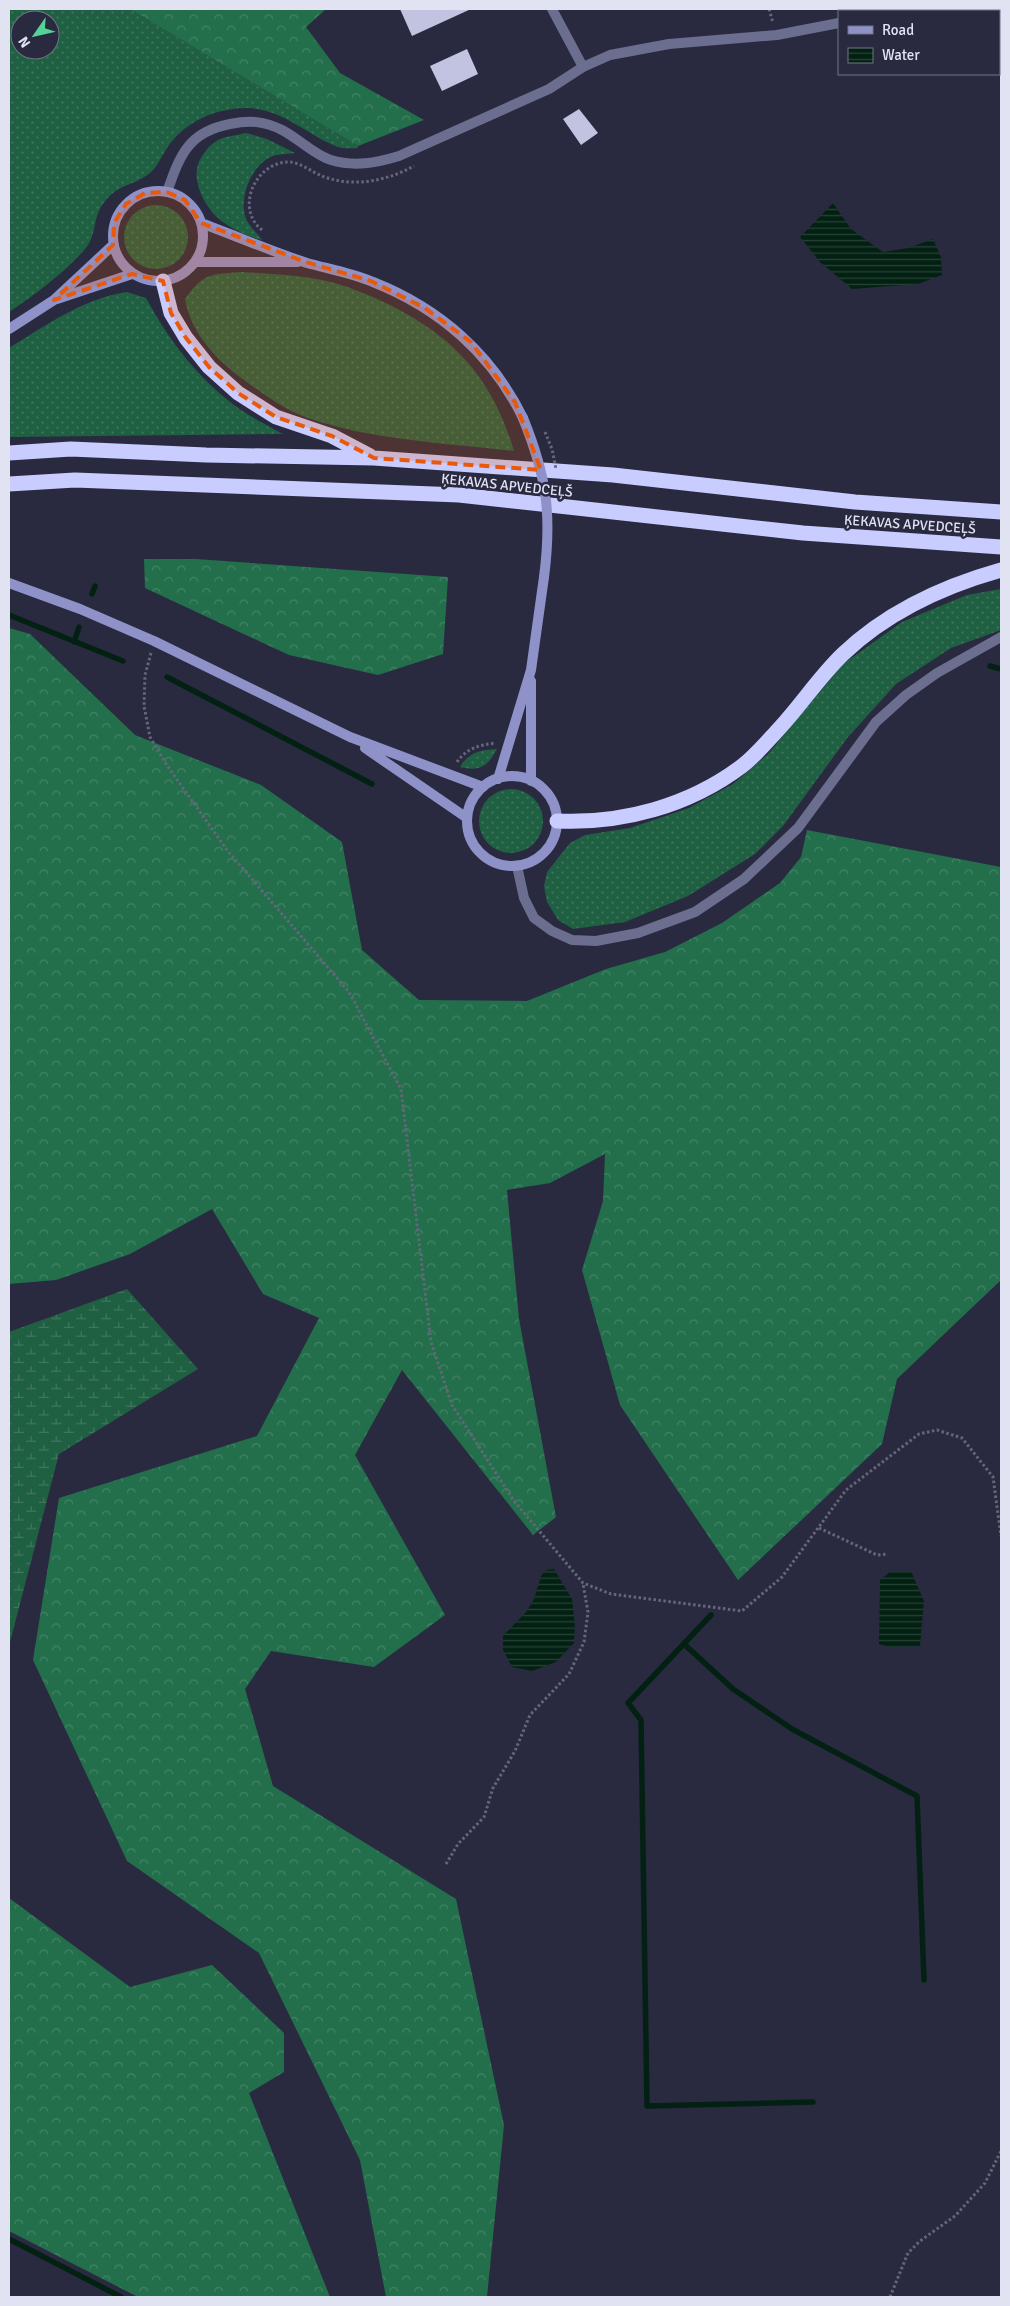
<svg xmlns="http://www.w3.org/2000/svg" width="1010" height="2306" font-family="Signika,sans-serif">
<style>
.grass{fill:url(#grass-dots);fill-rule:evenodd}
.forest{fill:url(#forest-crowns)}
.wetland{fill:url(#wetland-marsh)}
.water{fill:url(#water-rules)}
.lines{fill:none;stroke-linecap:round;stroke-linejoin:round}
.stream{stroke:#032113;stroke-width:5.5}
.building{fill:#c1c3e1}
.path{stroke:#65667a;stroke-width:3;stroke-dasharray:2.5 2.5;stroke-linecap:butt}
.minor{stroke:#6c6e90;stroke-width:10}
.secondary{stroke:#8f92c9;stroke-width:10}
.motorway{stroke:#c9ccff;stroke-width:15}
.path-bridge{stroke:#65667a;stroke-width:3;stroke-dasharray:2.5 2.5;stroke-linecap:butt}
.secondary-bridge{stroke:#8f92c9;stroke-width:10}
.marked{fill:#e8590c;fill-opacity:0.2;stroke:#e8590c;stroke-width:4;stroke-dasharray:10 6;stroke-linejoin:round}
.labels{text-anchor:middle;stroke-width:5;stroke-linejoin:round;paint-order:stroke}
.street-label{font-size:14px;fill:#e1e2f2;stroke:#292a40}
</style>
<defs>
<pattern id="grass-dots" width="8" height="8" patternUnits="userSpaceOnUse" patternTransform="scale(1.25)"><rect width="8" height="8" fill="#206042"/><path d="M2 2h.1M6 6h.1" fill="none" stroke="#40765e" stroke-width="1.8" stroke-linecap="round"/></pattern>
<pattern id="forest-crowns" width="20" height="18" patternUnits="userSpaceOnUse" patternTransform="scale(1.25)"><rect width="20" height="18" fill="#236f4c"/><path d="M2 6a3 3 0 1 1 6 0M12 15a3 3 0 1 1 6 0" fill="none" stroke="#438366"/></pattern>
<pattern id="wetland-marsh" width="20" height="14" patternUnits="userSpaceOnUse" patternTransform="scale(1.25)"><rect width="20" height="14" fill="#206042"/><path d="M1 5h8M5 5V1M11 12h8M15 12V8" fill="none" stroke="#40765e"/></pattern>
<pattern id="water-rules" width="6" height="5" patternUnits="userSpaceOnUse" patternTransform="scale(1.25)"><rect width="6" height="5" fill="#032113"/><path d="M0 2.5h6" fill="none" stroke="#274136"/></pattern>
</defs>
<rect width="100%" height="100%" fill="#292a40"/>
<!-- grass -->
<path class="grass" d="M9,9H130L358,146L357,148C351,148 343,149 338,147C307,135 283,109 248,108C216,108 185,121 167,148C162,155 157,168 150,173C131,188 117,182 101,207C93,220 96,237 85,249C64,273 35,295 9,312ZM20,20H50V50H20Z
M246,133L267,139L295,153C289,154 282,154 276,155C251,162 237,200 247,221C251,228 258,234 262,240C248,236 235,231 223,222C206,210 188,178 201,158C205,151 211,143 220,139C228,136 238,135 246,133Z
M124 237a32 32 0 1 1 64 0a32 32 0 1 1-64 0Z
M242,272C269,274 296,275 322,280C346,285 369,295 390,305C456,338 493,380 514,451C445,443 370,440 305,417C281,408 258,390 237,375C213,356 190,330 185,299C203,273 212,274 242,272Z
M127,292L146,298C169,340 195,375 234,405C249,416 267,425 283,434L9,437V348C45,326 84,298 127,292Z
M1001,589V630L951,648L896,684L848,737L783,826L755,854L688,896L625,922L573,929L558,920L547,902L544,886L547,872L570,843L585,835L630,828L689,808L733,784L768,754L843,664L902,622L967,595Z
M497,749C488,766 480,772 460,767C470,752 480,750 497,749Z
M479 821a32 32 0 1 1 64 0a32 32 0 1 1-64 0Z"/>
<!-- forest -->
<path class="forest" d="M130,9H326L306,27L340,73L424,120L358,146Z
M144,559H196L448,577L443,654L378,675L289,655L145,588Z
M9,628L30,634L135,735L261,785L342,842L362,950L419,1000L527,1001L606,969L665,952L722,923L780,883L801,857L807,830L1001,867V1280L897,1379L882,1444L738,1580L620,1405L582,1270L603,1201L605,1154L550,1183L507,1190L519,1319L556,1517L533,1535L402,1370L355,1455L445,1615L374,1667L271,1651L245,1689L273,1786L456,1899L504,2125L487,2297H386L360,2160L259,1953L127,1861L33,1660L59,1498L257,1436L319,1318L263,1294L212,1209L130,1254L56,1280L9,1284Z
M9,1898L130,1987L212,1965L284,2033V2072L249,2093L330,2297H138L9,2231Z"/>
<!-- wetland -->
<path class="wetland" d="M127,1289L198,1369L59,1454L9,1646V1332Z"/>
<!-- water -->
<path class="water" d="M833,203L851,229L883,252L908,248L933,239L941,257L942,275L918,284L852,289L820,262L800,237Z
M554,1569L572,1599L575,1625L574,1643L556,1662L532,1671L512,1667L503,1650V1636L526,1612L534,1599L541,1576L546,1570Z
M911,1571L924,1601L920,1646L890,1647L879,1644L880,1580L890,1572Z"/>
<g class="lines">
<!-- stream -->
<path class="stream" d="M92,594L95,586
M9,615L123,661
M74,642L79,627
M990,666L1001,669
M167,677L372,784
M711,1615L628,1703L641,1720L647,2106L813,2102
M684,1644L733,1689L792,1729L917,1796L924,1980
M9,2239L121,2297"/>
</g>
<!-- building -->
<path class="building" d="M400,9H471L412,36Z
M467,49L478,74L442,91L430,66Z
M579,109L598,133L581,145L563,119Z"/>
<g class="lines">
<!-- path -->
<path class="path" d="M769,9L773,23
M262,230C234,208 256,161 290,162C301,163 312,172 322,176C352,188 387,181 414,166
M151,653L145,675L144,706L150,737L166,764L227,850L349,992L401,1089L431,1342L452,1405L514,1501L583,1583L611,1594L742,1611L782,1577L846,1490L919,1434L937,1430L962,1438L993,1477L1001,1536
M457,762C467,748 479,745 496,743
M819,1528L877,1555L887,1554
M446,1864L458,1844L484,1817L493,1788L515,1751L530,1715L569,1674L584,1642L588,1612L583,1584
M890,2297L908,2253L920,2241L955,2216L985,2183L1001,2151"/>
<!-- minor -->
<path class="minor" d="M552,9L583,67
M895,11L908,9
M167,192C180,155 188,132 230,124C250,120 264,121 282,130C298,138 314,155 331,160C354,167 376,163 399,156L549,89L583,67L610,55L669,44L777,35L839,23
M517,866L524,898L534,918L552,931L572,940L596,941L638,933L695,912L744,879L798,828L876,722L906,695L937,673L1001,637"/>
<!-- secondary -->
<path class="secondary" d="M113 236a45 45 0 1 1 90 0a45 45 0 1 1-90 0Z
M201,223C236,236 271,251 307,263C329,269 352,273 373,282C439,308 492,354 523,418
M195,262H298
M57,299L132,274
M9,329L54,300L113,245
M9,583L80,609L154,641L350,737L483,787
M531,681V781
M365,748L467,818
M467 821a45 45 0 1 1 90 0a45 45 0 1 1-90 0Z
M498,779L531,670L544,577"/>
<!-- motorway -->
<path class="motorway" d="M163,281L171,313L186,338L209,367L238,393L276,417L332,436L370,456
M9,453L71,449L206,455L374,458L613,475L855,502L1001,512
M9,484L75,480L459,495L803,533L1001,547
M557,821C622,824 689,806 742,766C754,757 766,743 776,732C800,707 818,678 843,654C886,613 944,586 1001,570"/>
<!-- path-bridge -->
<path class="path-bridge" d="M545,432L552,449L556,469"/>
<!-- secondary-bridge -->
<path class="secondary-bridge" d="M523,418C547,477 552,515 544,577"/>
</g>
<!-- marked area -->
<path class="marked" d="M167,192L185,200L201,223L306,262L371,281L425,308L471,342L515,402L541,470L374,458L332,436L276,417L238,393L209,367L186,338L171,313L163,281L132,274L54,300L113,245L114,223L126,204L145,193Z"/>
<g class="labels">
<!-- street labels -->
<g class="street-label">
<text transform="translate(507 485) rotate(6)" y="5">ĶEKAVAS APVEDCEĻŠ</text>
<text transform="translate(910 524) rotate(4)" y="5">ĶEKAVAS APVEDCEĻŠ</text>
</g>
</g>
<!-- border -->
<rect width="1010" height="2306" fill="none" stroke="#e1e2f2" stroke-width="20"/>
<!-- legend -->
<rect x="838" y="10" width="162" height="65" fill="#292a40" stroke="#737487"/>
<rect x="848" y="26" width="25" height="8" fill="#8f92c9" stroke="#737487"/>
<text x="882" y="35" font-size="15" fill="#e1e2f2">Road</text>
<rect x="848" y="48" width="25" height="15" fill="url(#water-rules)" stroke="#737487"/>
<text x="882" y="60" font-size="15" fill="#e1e2f2">Water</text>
<!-- north arrow -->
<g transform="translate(35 35) rotate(236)"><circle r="24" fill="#292a40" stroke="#737487"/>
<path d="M0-4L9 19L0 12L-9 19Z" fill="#54d396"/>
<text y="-8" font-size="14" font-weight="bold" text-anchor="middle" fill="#e1e2f2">N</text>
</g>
</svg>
